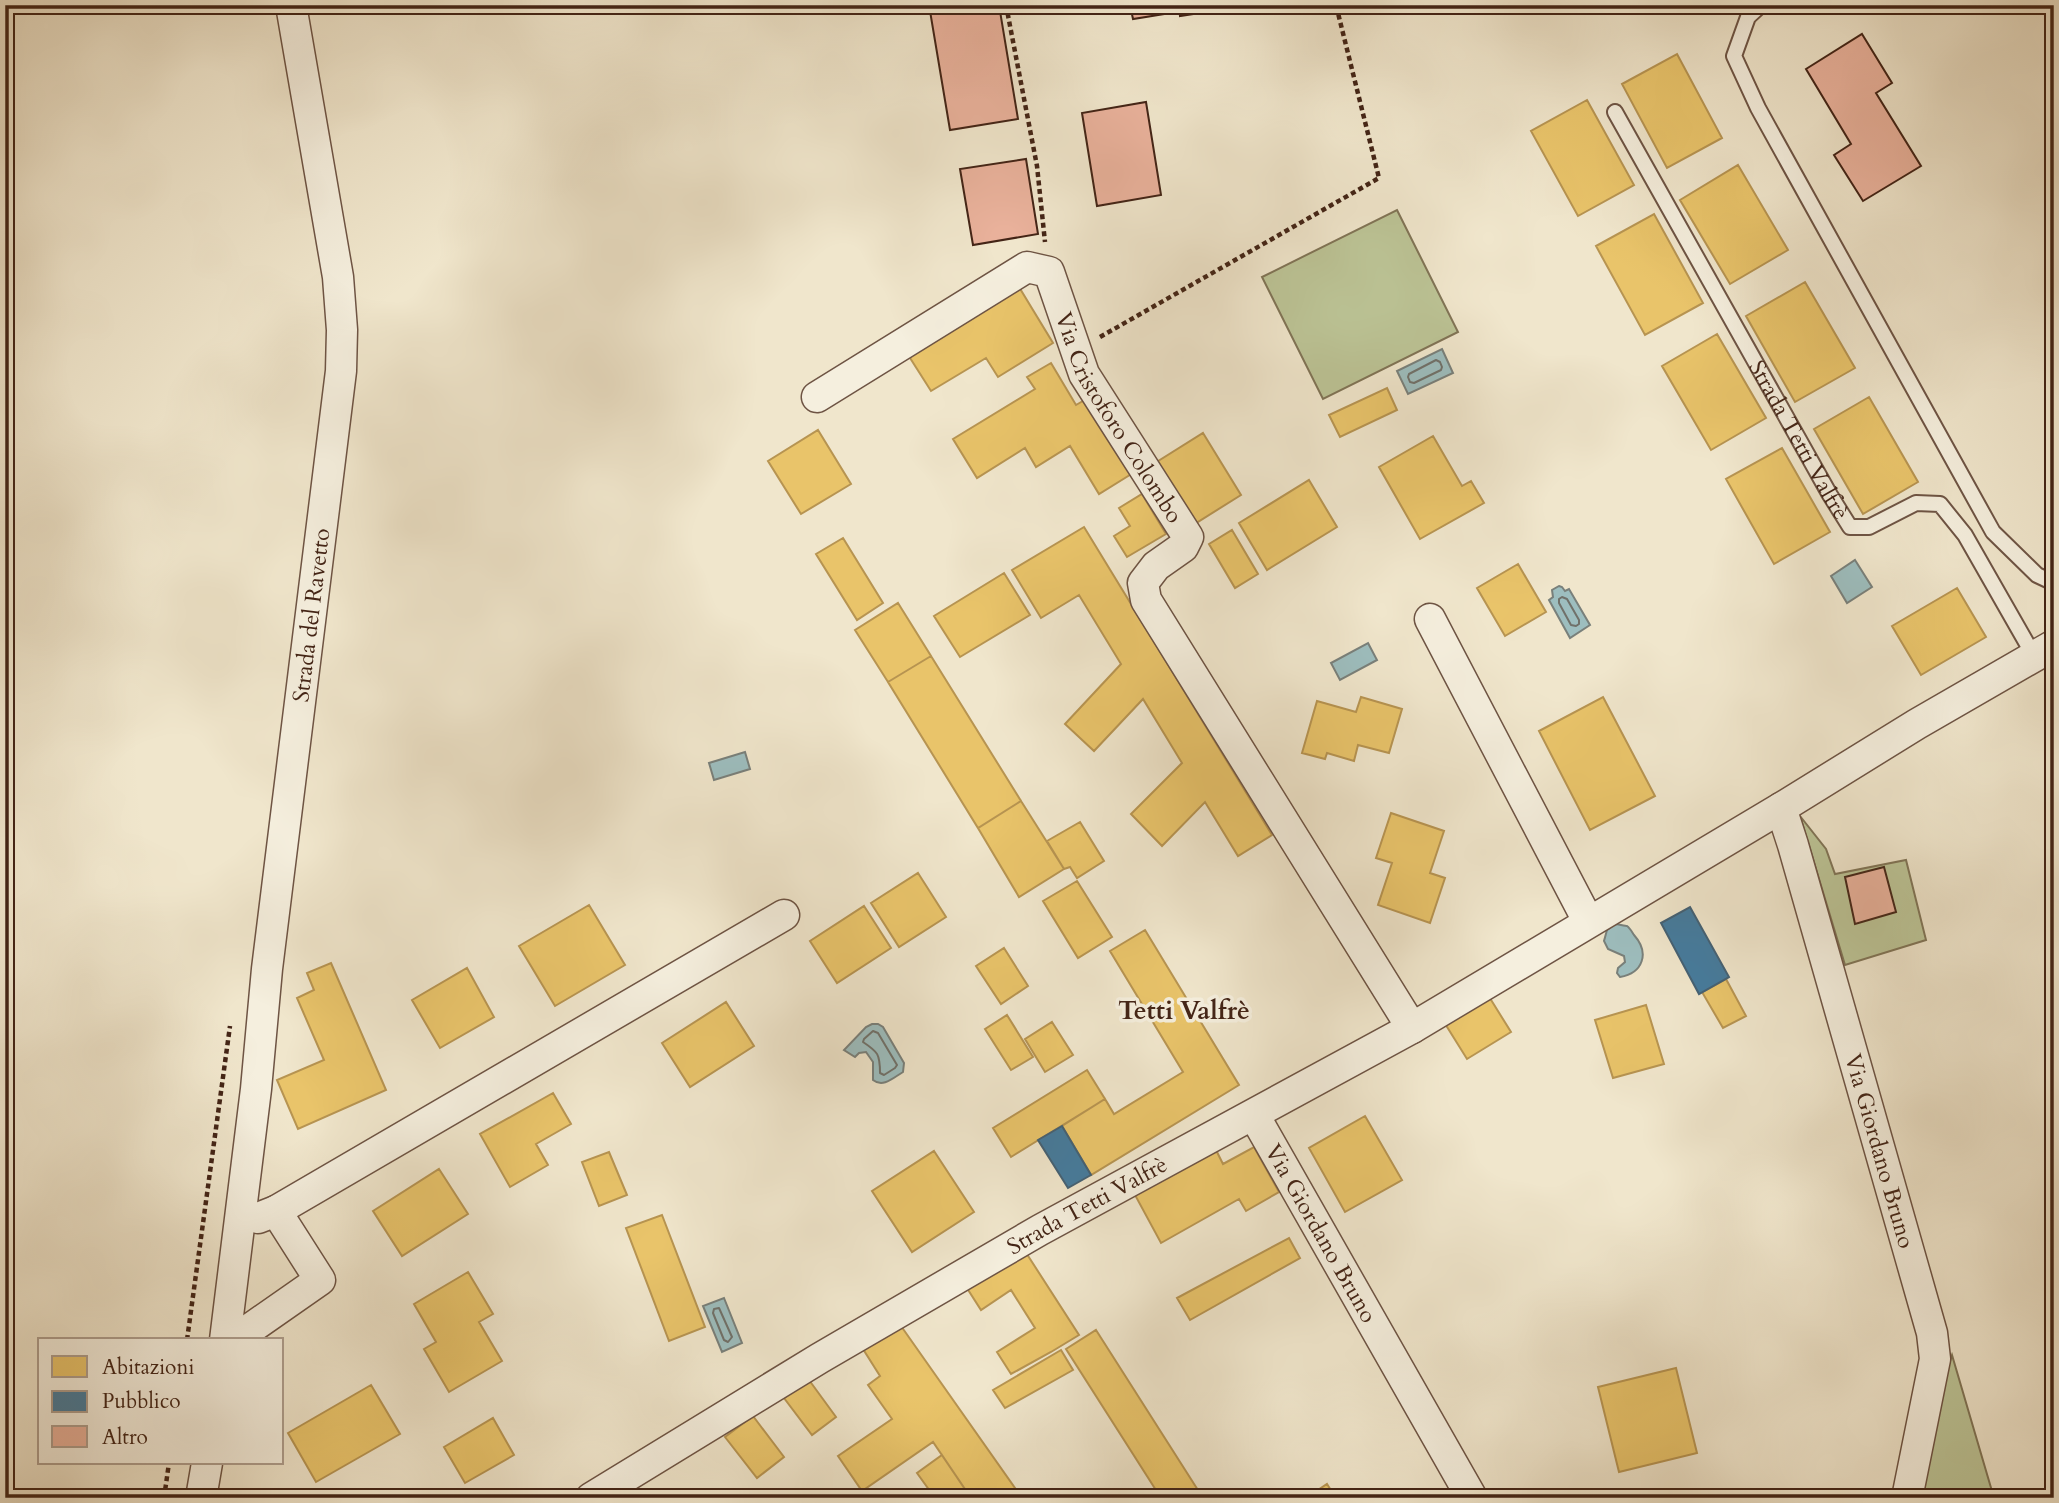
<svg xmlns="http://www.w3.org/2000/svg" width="2059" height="1503" font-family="Cardo,serif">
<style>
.green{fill:#bcc496;stroke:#807456;stroke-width:2}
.water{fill:#9dbebf;stroke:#79807b;stroke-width:2}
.homes{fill:#e9c46a;stroke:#b79451;stroke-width:2}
.public{fill:#457b9d;stroke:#446174;stroke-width:2}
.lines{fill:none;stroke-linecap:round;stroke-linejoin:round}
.shore{stroke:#70716a;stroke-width:2}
.building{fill:#e9b19b;stroke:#432416;stroke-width:2}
.service-casing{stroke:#6e5444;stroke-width:18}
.minor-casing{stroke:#6e5444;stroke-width:33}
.path{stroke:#432416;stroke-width:4.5;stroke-dasharray:5 3.5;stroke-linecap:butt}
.service{stroke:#f5efde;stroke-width:14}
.minor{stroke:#f5efde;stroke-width:30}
.labels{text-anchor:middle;stroke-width:7;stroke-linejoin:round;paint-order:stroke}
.street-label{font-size:23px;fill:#432416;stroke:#f5efde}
.quarter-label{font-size:26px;font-weight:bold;fill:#432416;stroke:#f5efde}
</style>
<rect width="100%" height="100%" fill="#f0e6cc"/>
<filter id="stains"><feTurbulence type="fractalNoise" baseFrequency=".00286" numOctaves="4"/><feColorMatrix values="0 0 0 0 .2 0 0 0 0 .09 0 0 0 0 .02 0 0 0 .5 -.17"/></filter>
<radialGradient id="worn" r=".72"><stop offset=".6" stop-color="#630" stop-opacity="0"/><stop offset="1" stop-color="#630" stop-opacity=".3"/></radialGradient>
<!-- green -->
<path class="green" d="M1397,210L1458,332L1323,399L1262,277Z
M1800,816L1826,849L1835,874L1906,860L1926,940L1845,965Z
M1952,1355L1994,1498H1916L1927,1431Z"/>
<!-- water -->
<path class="water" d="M1442,349L1453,373L1408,394L1397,371Z
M1855,560L1872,587L1847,603L1831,576Z
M1559,586L1562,587L1565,591L1569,589L1590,625L1570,638L1549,600L1553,597L1552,590Z
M1368,643L1377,660L1340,680L1331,663Z
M745,752L750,769L714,780L709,763Z
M1615,924C1616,924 1626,926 1627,926C1630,928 1632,932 1634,935C1650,953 1643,973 1620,977L1617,973L1618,968L1625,962L1624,956L1608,949L1604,941L1607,930Z
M872,1024H878L883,1027L904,1063L903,1072C893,1078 883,1088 873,1080V1062L866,1052L859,1053L855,1057L844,1050L866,1027Z
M724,1298L742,1343L722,1352L703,1306Z"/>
<!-- homes -->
<path class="homes" d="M1677,54L1722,138L1667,168L1622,84Z
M1587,100L1634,185L1578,216L1531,131Z
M1738,165L1788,250L1730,284L1680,200Z
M1654,214L1703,303L1645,335L1596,246Z
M1016,282L1053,343L998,377L986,358L931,391L905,350Z
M1805,282L1855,368L1795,402L1746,316Z
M1717,334L1766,418L1711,450L1662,366Z
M1051,363L1076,405L1088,398L1133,473L1099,494L1070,446L1036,467L1025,448L977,478L953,439L1035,389L1027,377Z
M1387,388L1397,410L1340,437L1329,415Z
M1869,397L1918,482L1863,514L1814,429Z
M818,430L851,484L801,514L768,461Z
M1203,433L1241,495L1193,525L1155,463Z
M1433,436L1462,486L1471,481L1484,503L1420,539L1379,467Z
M1782,448L1830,532L1774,564L1726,479Z
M1309,480L1337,527L1267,570L1239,523Z
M1142,494L1166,534L1127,557L1114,536L1130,526L1119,508Z
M1084,527L1272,835L1238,856L1205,802L1162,846L1131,814L1182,763L1143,699L1094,751L1065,724L1121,664L1079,595L1041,618L1012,570Z
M1232,530L1258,574L1235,588L1209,544Z
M843,538L883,603L857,620L816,554Z
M1518,564L1546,612L1505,636L1477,588Z
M1004,573L1030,615L960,657L934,616Z
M1957,588L1986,637L1921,675L1892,626Z
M898,603L931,656L888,682L855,630Z
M931,656L1021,801L978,828L888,682Z
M1361,697L1402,709L1389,753L1358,745L1354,761L1327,753L1325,759L1302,753L1317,701L1356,712Z
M1603,697L1655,796L1590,830L1539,731Z
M1021,801L1064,869L1019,897L978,828Z
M1391,813L1444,831L1430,873L1445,878L1430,923L1378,905L1392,863L1376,858Z
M1080,822L1104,861L1077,878L1070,867L1064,869L1047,841Z
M918,873L946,917L899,947L871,903Z
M1077,881L1112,937L1078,958L1043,901Z
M589,905L625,965L555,1006L519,946Z
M864,906L891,948L837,983L810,941Z
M1145,930L1239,1085L1091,1175L1062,1126L1105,1099L1114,1114L1183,1072L1110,951Z
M1004,948L1028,986L1001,1004L976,966Z
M331,963L386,1090L298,1129L277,1080L324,1060L297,998L314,990L307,973Z
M467,968L494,1017L440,1048L412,1000Z
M1726,979L1746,1016L1723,1028L1702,992Z
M1488,995L1511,1032L1467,1059L1444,1022Z
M726,1002L754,1046L690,1087L662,1043Z
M1646,1005L1664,1064L1613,1078L1595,1020Z
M1007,1015L1033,1057L1011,1070L985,1029Z
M1052,1022L1073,1055L1045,1072L1025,1039Z
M1087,1070L1105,1099L1011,1157L993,1128Z
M553,1093L571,1124L536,1144L548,1165L510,1187L480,1134Z
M1365,1116L1402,1180L1345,1212L1309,1148Z
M1254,1147L1279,1192L1246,1211L1239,1199L1161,1243L1135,1195L1216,1150L1223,1164Z
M934,1151L974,1212L912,1252L872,1191Z
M609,1152L627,1195L599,1206L582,1162Z
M439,1169L468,1214L402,1256L373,1211Z
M662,1215L705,1327L669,1341L626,1228Z
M1289,1238L1300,1258L1190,1320L1177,1298Z
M1023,1248L1079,1335L1051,1352L1011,1374L997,1352L1035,1328L1011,1290L981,1310L965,1285Z
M468,1272L493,1314L479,1322L502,1361L449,1392L424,1349L436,1342L414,1304Z
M901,1326L1022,1498H971L933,1442L862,1491L838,1456L892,1419L868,1385L880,1376L863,1349Z
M1096,1330L1203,1498H1161L1066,1349Z
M1061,1350L1073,1370L1005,1408L993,1390Z
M1676,1368L1697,1453L1619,1472L1598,1387Z
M809,1380L836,1417L812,1435L784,1398Z
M371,1385L400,1434L316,1482L288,1433Z
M753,1416L784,1457L757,1478L725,1437Z
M493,1418L514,1455L465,1483L444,1447Z
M942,1455L971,1498H935L917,1473Z
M1327,1484L1336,1498H1306Z"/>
<!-- public -->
<path class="public" d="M1690,907L1729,977L1699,994L1661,923Z
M1062,1126L1091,1175L1068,1188L1038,1140Z"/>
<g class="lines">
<!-- shore -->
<path class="shore" d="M1436,360L1440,362L1442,367L1441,370L1414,383L1410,382L1408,377L1409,374Z
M1562,597L1567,599L1579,620V624L1576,626L1571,625L1559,603V599Z
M873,1031L878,1033L897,1065L895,1068L884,1075L880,1073C880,1054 878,1052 863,1042L864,1039Z
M719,1308L732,1337L728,1342L724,1340L713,1313L714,1309Z"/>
</g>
<!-- building -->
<path class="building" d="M929,5H999L1018,119L950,130Z
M1130,5H1169L1171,13L1133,19Z
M1179,5H1246V6L1180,16Z
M1862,34L1892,83L1876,93L1921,166L1863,201L1834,155L1851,144L1806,69Z
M1146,102L1161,195L1097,206L1082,113Z
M1026,159L1038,234L973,245L960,169Z
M1884,867L1896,912L1855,924L1845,877Z"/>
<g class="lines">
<!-- service casing -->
<g class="service-casing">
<g id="service">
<path d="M1761,5L1748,17L1734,56L1758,108L1993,532L2037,575L2054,583"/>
<path id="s1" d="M1615,112L1830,495L1850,527H1869L1916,503L1940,504L1965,535L2034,656"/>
</g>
</g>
<!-- minor casing -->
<g class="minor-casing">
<g id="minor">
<path id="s2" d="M817,397L1027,267L1049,272L1084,374L1188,537L1183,547L1156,566L1143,583L1146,600L1412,1028"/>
<path d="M1430,619L1588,921"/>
<path id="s3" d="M1781,808L1793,845L1932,1333L1935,1359L1907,1498"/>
<path id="s4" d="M1254,1115L1472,1498"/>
<path d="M276,1211L784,915"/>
<path id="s5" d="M225,1340L256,1089L267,969L341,371L342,330L338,277L291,5"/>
<path d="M234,1340L320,1280L276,1211L258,1218"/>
<path d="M201,1498L207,1463"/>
<path id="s6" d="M591,1498L820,1358L1040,1230L1412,1028L1781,808L1917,724L2054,645"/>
</g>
</g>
<!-- path -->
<path class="path" d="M1006,5L1037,166L1045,242
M1100,337L1379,178L1336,5
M187,1340L230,1026
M164,1498L169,1463"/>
<!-- service -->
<use href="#service" class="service"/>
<!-- minor -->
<use href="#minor" class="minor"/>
</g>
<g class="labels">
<!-- street labels -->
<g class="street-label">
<text dy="8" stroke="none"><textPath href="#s2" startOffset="432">Via Cristoforo Colombo</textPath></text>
<text dy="8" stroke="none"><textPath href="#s1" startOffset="376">Strada Tetti Valfrè</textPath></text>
<text dy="8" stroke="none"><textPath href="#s5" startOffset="730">Strada del Ravetto</textPath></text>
<text dy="8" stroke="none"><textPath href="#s3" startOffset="357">Via Giordano Bruno</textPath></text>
<text dy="8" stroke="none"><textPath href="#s6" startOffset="576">Strada Tetti Valfrè</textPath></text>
<text dy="8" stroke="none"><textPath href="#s4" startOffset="136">Via Giordano Bruno</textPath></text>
</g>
<!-- quarter labels -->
<g class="quarter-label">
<text x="1184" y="1019">Tetti Valfrè</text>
</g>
</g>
<!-- margin -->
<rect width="2059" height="1503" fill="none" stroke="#f0e6cc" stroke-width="28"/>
<rect x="7" y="7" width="2045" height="1489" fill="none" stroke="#432416" stroke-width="3.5"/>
<rect x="14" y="14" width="2031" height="1475" fill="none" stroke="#432416" stroke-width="2"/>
<!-- legend -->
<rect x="38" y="1338" width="245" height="126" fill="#f5efde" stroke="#ae9e8e" stroke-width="2"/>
<rect x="52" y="1356" width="35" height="21" fill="#e9c46a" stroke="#ae9e8e" stroke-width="2"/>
<text x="102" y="1374" font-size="21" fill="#432416">Abitazioni</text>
<rect x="52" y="1391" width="35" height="21" fill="#457b9d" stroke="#ae9e8e" stroke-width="2"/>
<text x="102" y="1408" font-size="21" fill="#432416">Pubblico</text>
<rect x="52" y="1426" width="35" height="21" fill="#e9b19b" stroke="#ae9e8e" stroke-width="2"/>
<text x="102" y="1444" font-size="21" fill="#432416">Altro</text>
<rect width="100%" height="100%" filter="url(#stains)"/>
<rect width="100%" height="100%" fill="url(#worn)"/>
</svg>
